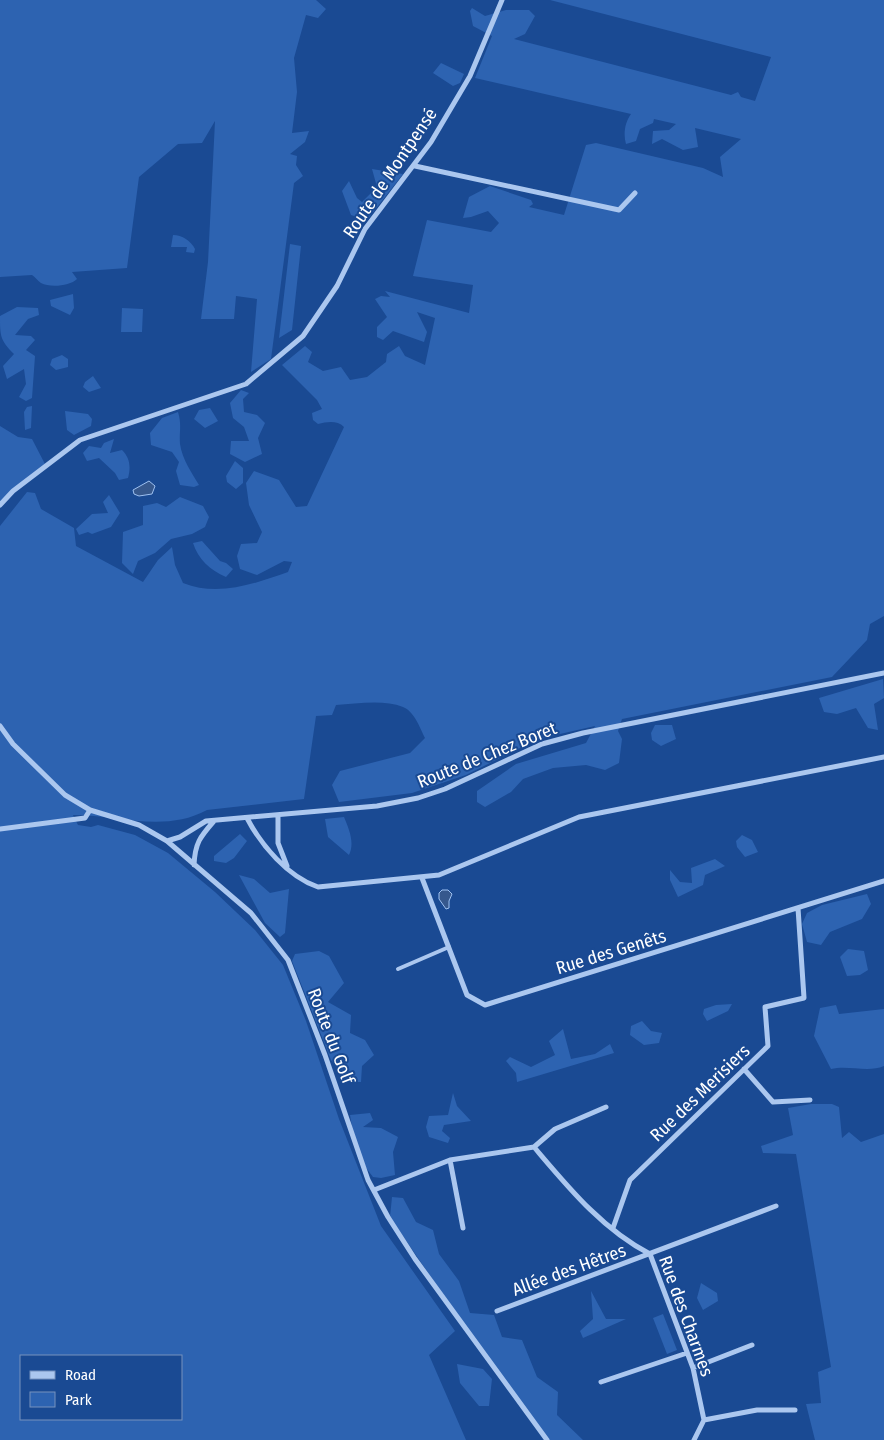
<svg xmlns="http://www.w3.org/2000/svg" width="884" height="1440" font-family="'Fira Sans Condensed',sans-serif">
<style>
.green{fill:#2d63b1;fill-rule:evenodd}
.water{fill:#36588d;stroke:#9ec1f1}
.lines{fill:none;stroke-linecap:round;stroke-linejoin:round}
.service{stroke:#abc7ef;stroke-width:4}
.minor{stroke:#abc7ef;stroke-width:5}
.labels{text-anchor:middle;stroke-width:4;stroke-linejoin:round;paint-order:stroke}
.street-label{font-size:18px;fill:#fff;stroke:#1a4a93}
</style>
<rect width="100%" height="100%" fill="#1a4a93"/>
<!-- green -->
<path class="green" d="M0,0H316L326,9L318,18L306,15L294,58L297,92L292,133L309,131L305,142L290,154L297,156L296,165L303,176L294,183L271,359L251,372L257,299L236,296L234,319H201L208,262L215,121L202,143L178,144L139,177L127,268L72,272L77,279C70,286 50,288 41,283C38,281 35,277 32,275L0,277Z
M550,0H884V616L870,624L867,640L832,677L622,719L618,731L622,739L619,763L605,770L586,765L553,768L523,779L511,792L485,807L477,802V791L516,764L586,743L595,726L538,739L466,775L412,793L339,802L332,785L340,771L410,753L425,738C420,728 414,711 403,707C383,699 356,704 336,705L332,715L316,716L304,799L207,810C165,833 118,815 73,815L78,825L91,827L98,825L135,835L168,853L215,892L255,930L283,965L306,1021L339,1119L381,1226L455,1331L429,1355L466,1440H0V526L27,492L35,493L41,509L74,528L76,546L143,582L158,560L172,547L175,565L183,583C218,597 254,584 288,572L292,562L284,561L257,575L240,569L237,556L241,544L257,543L262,532L249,505L246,483L254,471L279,480L296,507L307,506L344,427C337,420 327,422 318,424L313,420L312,413L322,409L317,400L282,365L305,346L312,352L308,362L323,371L341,367L350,380L367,377L386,362L387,354L399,346L405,356L425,365L435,318L417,312L427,332L424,342L393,331L383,340L377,337V327L387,317L375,299L381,296L390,297L385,291L469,313L473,285L413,276L427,220L491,232L499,223L488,211L471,217L463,218L469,197L490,186L531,200L533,204L529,207L564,215L586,145L596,143L703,168L723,177L720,157L741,139L695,128L698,147L683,150L662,139L652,144L653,131L669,130L676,124L654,119L653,123L640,129L636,141L626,144C623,134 625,122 631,114L475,78L492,36L473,26L470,11L472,8L485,16L506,10H529L535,16L525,34L514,39L731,95L738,92L741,97L755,101L771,57ZM21,1356H181V1419H21Z
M441,63L464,74L460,83L453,86L433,73Z
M372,169L403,174L367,220L351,215L342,191L349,181L357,198L362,202L377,187Z
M173,235C182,235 191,241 195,249L194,253L186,252L187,247H171Z
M290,244L301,246L292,330L279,338Z
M73,294L74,308L70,315L51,306L50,300Z
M17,307L38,308L39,315L28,319L15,335L31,336L35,340L26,350L35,356L32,398L26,401L19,397L26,384L24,369L7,379L3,366L14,354C0,340 0,336 0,316Z
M122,308L143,309L142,332H121Z
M62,355L68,359V367L56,370L50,365L52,359Z
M93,376L101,388L89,392L83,387L85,382Z
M241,390L249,393L243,399L244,412L257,415L265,423L258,438L262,454L245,462L230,454L231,441H249L244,427L233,418L230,403Z
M32,406L31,428L25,430L24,412L27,407Z
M210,408L218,421L205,428L194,419L199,410Z
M65,411L88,414L92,419L91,426L74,435L67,430Z
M178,412C182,425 179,432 180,444C182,459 192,473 199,485L194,487L180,485L176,471L179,462L172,452L151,445L150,433L162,418Z
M0,426L18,437L32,439L46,466L0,505Z
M114,439L110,453L122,450C130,458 131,467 128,478L119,480L115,473L99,458L87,461L83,453L89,446L101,448L104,443Z
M235,461L243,468V483L236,489L227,482L226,476Z
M109,495L120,513L111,527L92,534L88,532L79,535L76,529L92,514L108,513L103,502Z
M180,497L203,506L209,517L205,527L192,534L171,539L155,553L138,561L133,574L122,563L123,532L143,525V506L157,503L166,507Z
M202,541L220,561L226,563L233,569L226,577C210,570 198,559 193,543Z
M883,679L884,698L874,704L878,730L868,728L856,708L837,714L824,712L819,698Z
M655,725H672L676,739L661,746L652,740L651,733Z
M344,817C349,829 355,843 349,855L328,837L325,819Z
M240,834L247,841L234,858L226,863L214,861V856Z
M742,835L752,840L758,852L745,857L737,847L736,841Z
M715,859L725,866L705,875L703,885L678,897L670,880V870L680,882L692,883L691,868Z
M239,875L254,879L270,893L289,889L285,933L280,937L265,923Z
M867,894L871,904L862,919L830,932L821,945L807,942L802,924L807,913L822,905Z
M848,949L864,951L868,970L860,975L847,976L840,957Z
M319,951L329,956L344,983L328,1002L351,1015L350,1033L365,1040L374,1055L362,1066L361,1082H347L331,1060L292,961L295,954Z
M732,1004L728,1011L707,1021L703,1014L704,1009L716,1005Z
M836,1005L839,1014L884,1009V1066C868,1073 849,1065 831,1069L814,1036L820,1008Z
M642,1021L651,1031L662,1033L659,1043L644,1045L630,1035L631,1026Z
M563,1029L571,1059L595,1054L610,1044L614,1053L517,1082L516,1073L506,1061L510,1057L531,1067L555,1055L549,1041Z
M453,1093L457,1106L471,1121L444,1125L442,1131L450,1138L448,1143L429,1137L426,1127L429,1116L448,1115Z
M811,1104H832L839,1107L842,1138L849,1132L861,1142L884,1134V1440H815L806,1404L821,1403L818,1372L831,1367L796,1154L763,1153L761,1146L793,1135L788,1108Z
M370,1113L373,1120L363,1127L381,1128L398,1137L393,1152L395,1175L381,1178L373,1177L357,1156L350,1115Z
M392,1197L403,1198L416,1222L433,1230L439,1254L459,1281L470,1313L494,1315L502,1337L522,1340L537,1377L558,1392L557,1415L583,1440H547L463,1324L390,1217Z
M701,1283L717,1293L718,1301L703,1310L697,1298Z
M591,1291L606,1319H626L583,1338L580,1331L593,1319Z
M663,1314L677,1350L667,1354L653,1318Z
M457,1364L483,1369L492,1379L489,1406H479L460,1383Z"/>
<!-- water -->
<path class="water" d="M149,481L155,486L152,494L139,496L134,494L133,490Z
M442,890H448L452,894L449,901V908L446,909L439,899V893Z"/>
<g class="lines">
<!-- service -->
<path class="service" d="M398,969L449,947"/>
<!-- minor -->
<path class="minor" d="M415,166L619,210L635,193
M0,505L13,491L80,440L246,384L303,336L337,286L365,229L431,142L470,76L502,0
M0,726L13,744L65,795L90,810L139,825L167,841L251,913L288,960L325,1055L368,1180L388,1217L415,1259L547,1440
M278,815V843L287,866
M247,818C261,845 288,877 318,887L439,875L579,817L884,757
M0,829L85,818L90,810
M167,841L180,837L206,821L377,806L418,798L445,789L542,744L583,733L884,673
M194,865C195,843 200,837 214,821
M422,878L467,995L485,1005L884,881
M744,1069L773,1102L810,1100
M534,1147L555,1129L606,1107
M450,1160L463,1228
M374,1190L450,1160L534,1147C568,1187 603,1230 650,1254L693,1368L704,1420L694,1440
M613,1228L630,1180L768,1046L765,1007L804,998L798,908
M497,1311L776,1206
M693,1368L752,1345
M601,1382L687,1353
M704,1420L757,1410H795"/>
</g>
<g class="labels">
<!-- street labels -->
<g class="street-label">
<text transform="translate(390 173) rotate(-56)" y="6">Route de Montpensé</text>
<text transform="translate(487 755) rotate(-22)" y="6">Route de Chez Boret</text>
<text transform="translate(611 952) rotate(-17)" y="6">Rue des Genêts</text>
<text transform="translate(331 1036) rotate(69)" y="6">Route du Golf</text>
<text transform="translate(700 1093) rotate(-44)" y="6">Rue des Merisiers</text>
<text transform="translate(569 1270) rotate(-20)" y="6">Allée des Hêtres</text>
<text transform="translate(686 1316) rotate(70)" y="6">Rue des Charmes</text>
</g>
</g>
<!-- legend -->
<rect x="20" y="1355" width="162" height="65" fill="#1a4a93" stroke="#7692be"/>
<rect x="30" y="1371" width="25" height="8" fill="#abc7ef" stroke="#7692be"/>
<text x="65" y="1380" font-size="15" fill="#ffffff">Road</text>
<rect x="30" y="1392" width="25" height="15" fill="#2d63b1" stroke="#7692be"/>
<text x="65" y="1405" font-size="15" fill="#ffffff">Park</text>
</svg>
